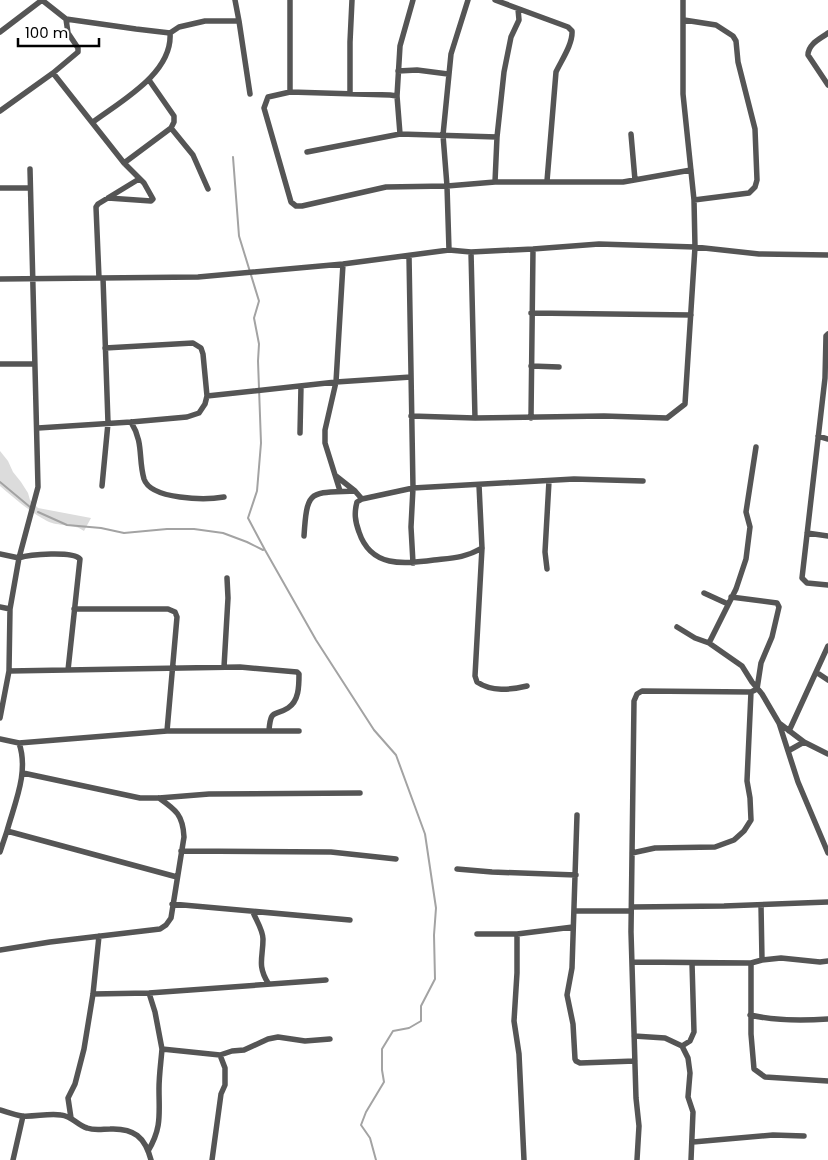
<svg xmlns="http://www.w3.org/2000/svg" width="828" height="1160" font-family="Poppins,sans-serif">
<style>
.green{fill:#dcdcdc}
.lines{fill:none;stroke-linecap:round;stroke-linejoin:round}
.stream{stroke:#a3a3a3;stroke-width:2}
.minor{stroke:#555;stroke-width:5.5}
</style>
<rect width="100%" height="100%" fill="#fff"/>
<!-- green -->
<path class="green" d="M0,451L8,461L13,472L21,482L28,493L30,500L38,508L91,518L84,531C74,523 58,527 47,521C30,512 14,498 0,486Z"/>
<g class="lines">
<!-- stream -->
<path class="stream" d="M233,157L239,236L259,301L254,318L259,344L258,361L261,443L257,491L248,518L265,550L316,640L374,730L396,755L425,834L436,908L434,935L435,979L421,1006V1021L409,1028L393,1031L382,1049V1070L384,1082L366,1112L361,1125L370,1138L376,1160
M0,482L30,507
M38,512L67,525L101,528L124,533L167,529H194L223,533L247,542L263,550"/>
<!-- minor -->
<path class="minor" d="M42,0L66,19L136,29L170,33L179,27L205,21H239L235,0
M495,0L568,27L572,31C573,44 561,61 556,72L547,181
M684,20L716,25L733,36L736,41L738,62L755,129L757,180L755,187L749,193L694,200
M239,21L250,94
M0,32L42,0
M828,33C820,39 808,44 808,55L828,85
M398,71L417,70L448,74
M53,73L124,163L144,183L153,199L151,201L108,198
M290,92V0
M350,93V42L352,0
M397,96L390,95L290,92L268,97L264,108L291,202L296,206H302L386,187L447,186L495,182H623L691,170
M0,111L53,73L78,52V48L68,33L66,19
M93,122C121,101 173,73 170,33
M171,128L193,155L208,189
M400,134L397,96L400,46L413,0
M631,134L635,180
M307,152L400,134L497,137
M124,163L171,128L174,122V116L149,80
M495,182L497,137L504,72L511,37L519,20L518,9
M0,188H30
M449,250L447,186L443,135L451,54L468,0
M471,252L475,418
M409,256L413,488L411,527L413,563
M99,278L96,207L98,204L139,179
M0,279L198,277L343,264L449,250L471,252L533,249L599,244L695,247L759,254L828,255
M531,313L691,315
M828,334L826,336L825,378L802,578L807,583L828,585
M0,364H35
M531,366L559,367
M207,396L336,382L411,377
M411,416L475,418L604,416L667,418L685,404L695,247L694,200L683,94V0
M531,418L533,249
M131,422C144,443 138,458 144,479C151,500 206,500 224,497
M38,428L131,422L187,417L199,413L205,404L207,396L203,354L201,348L193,343L105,348
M300,433L301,386
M818,436L828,439
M336,476L355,491
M479,485L482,548L475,676L477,682C492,692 510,690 527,686
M102,486L108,423L103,278
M340,491L325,443V430L336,382L343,264
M362,499L357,502C354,513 355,521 359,532C371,568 403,564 434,560C452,558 465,558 482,548
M807,533L828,536
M304,536C307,488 310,493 355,491L362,499L413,488L574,479L643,481
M0,554L19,558L38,487L30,169
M547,569L545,552L549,481
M704,593L728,604
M0,607L10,609
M74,609H168L175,612L177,617L167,731
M677,627L695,638L709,643L742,666L752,682L762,694L779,723L798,782L828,853
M709,643L736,589L746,559L750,527L746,512L756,447
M224,667L228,598L227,578
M9,671L240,667L297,672L299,674C299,686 299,701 288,708C274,717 271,708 269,730
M816,672L828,680
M0,718L9,671L10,609L19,558C30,554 73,551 80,559L68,670
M779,723L804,742L828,754
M789,731L828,646
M0,739L19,743L167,731H299
M19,743C29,772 15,802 7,831L177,877
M788,751L804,742
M23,773L140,798H159L209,794L360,793
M577,815L572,968L567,995L573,1024L575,1059L576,1061L580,1063L635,1061
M181,851L331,852L396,859
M0,852L7,831
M632,853L655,848L715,847L734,840L744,831L751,820L750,798L747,781L751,692
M457,869L492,872L576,875
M172,904L350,920
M632,907L724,906L828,902
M575,911H631
M253,912C256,920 263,930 263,939C263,958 257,965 268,983
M477,934H517L573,927
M517,934V973L514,1021L519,1054L524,1160
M0,950L50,942L160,929L166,925L171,918L184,837C183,815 176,810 159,798
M762,960L781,958L820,962L828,961
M632,962L751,963L762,960L761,905
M751,963V1034L754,1069L765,1077L828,1081
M149,993L155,1012L162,1049L220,1055L225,1068V1085L221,1094L212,1160
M93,994L149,993L326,980
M750,1015C776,1021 802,1021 828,1019
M634,1036L665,1038L682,1046L688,1058L690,1073L688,1097L693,1112L691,1160
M682,1046L690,1041L694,1032L692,963
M220,1055L232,1051L244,1050L268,1039L278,1037L305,1041L330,1039
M0,1110C7,1112 15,1115 22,1116C35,1117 48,1113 61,1115C72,1116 77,1125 87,1128C95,1131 103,1129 110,1129C134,1128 145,1137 151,1160
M71,1118L68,1098L75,1084L84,1049L93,994L99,936
M693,1142L773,1135L804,1136
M148,1151C162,1128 159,1114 159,1089C159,1075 161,1062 162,1049
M13,1160L23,1116
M637,1160L639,1126L636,1098L631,932L634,701L637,694L642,691L751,692L757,689L761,663L772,637L779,607L777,603L731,597"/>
</g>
<!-- scale -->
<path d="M18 38v8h81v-8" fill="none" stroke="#000000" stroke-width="2.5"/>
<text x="25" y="38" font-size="15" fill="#000000" stroke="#ffffff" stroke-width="4" paint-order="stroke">100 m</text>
</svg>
